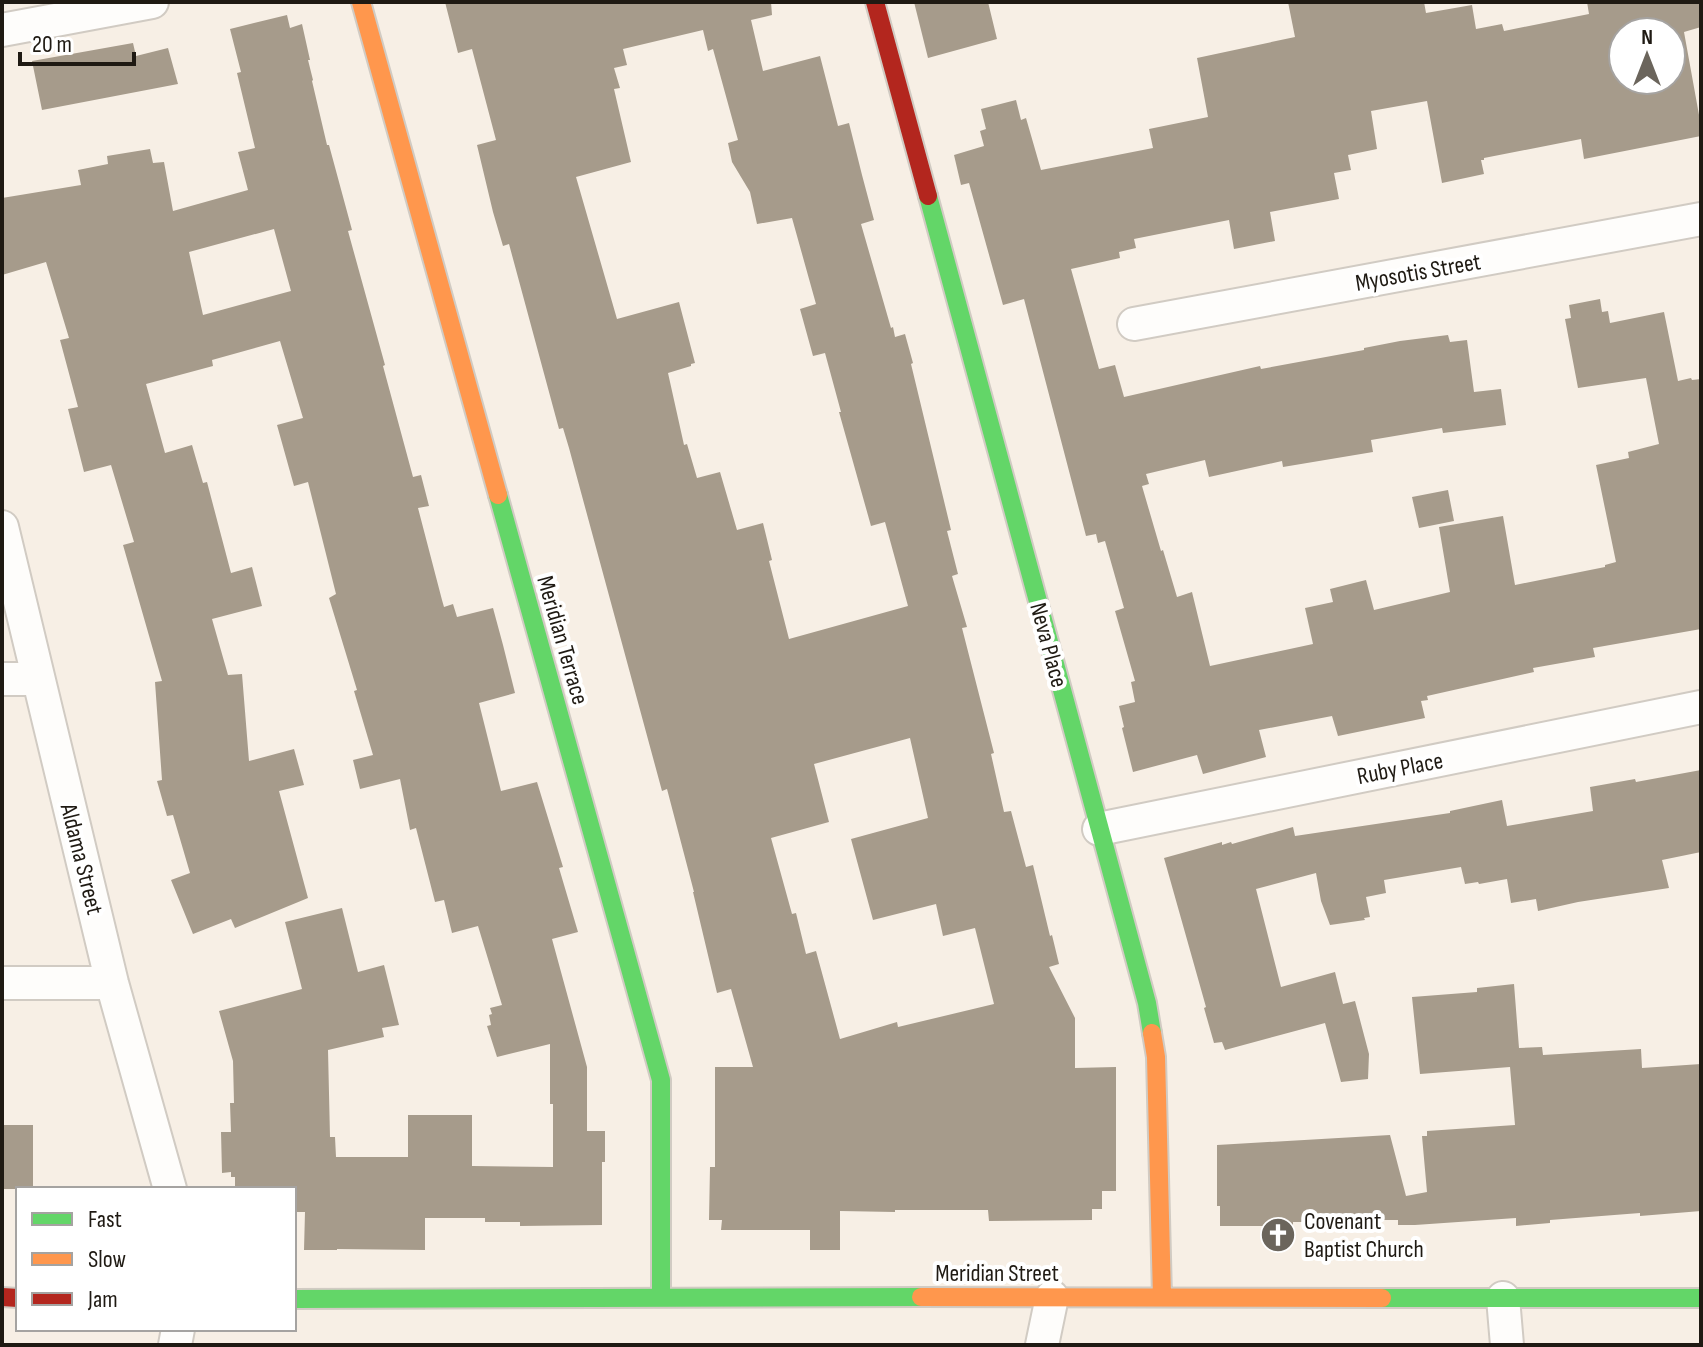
<svg xmlns="http://www.w3.org/2000/svg" width="1703" height="1347" font-family="'Sofia Sans Condensed',sans-serif">
<style>
.building{fill:#a69b8b;fill-rule:evenodd}
.lines{fill:none;stroke-linecap:round;stroke-linejoin:round}
.street-casing{stroke:#d1cbc3;stroke-width:36}
.fast-casing{stroke:#d1cbc3;stroke-width:22}
.slow-casing{stroke:#d1cbc3;stroke-width:22}
.jam-casing{stroke:#d1cbc3;stroke-width:22}
.street{stroke:#fefdfb;stroke-width:32}
.fast{stroke:#63d668;stroke-width:18}
.slow{stroke:#ff974d;stroke-width:18}
.jam{stroke:#b3261e;stroke-width:18}
.labels{text-anchor:middle;stroke-width:8;stroke-linejoin:round;paint-order:stroke}
.street-label{font-size:24px;fill:#1f1a13;stroke:#fff}
.poi-label{font-size:24px;fill:#1f1a13;stroke:#fff;text-anchor:start}
</style>
<rect width="100%" height="100%" fill="#f7efe5"/>
<!-- building -->
<path class="building" d="M445,2H771L772,15L751,20L763,71L820,56L838,126L849,123L862,175L874,220L861,224L891,328L893,327L895,337L905,334L913,363L911,364L951,530L947,531L958,574L952,576L967,627L962,628L994,753L991,754L1004,812L1011,811L1026,867L1033,865L1050,936L1052,935L1059,964L1049,967L1075,1018V1068L1116,1067V1191H1102V1209H1092V1220L989,1221L988,1210H895V1212L840,1211V1250H810V1230H721L722,1220H709L710,1167H715V1067H753L731,989L717,993L693,892H694L667,789L662,791L569,448L563,428L559,429L509,244L503,246L493,212L477,145L496,140L472,49L458,53ZM703,30L708,51L713,49L738,140L728,143L732,162L750,192L757,224L792,218L816,304L800,309L813,356L825,353L841,412H839L871,526L885,522L908,606L789,639L769,561L772,560L763,523L737,530L720,472L697,478L687,444L684,445L668,373L691,366V364L695,363L679,302L617,319L576,177L631,162L614,89L620,88L614,68L627,65L623,49ZM910,738L928,818L851,839L873,920L936,904L943,936L975,928L994,1004L898,1027L897,1022L840,1039L816,951L806,954L796,913L792,914L771,838L829,822L814,764Z
M914,2H988L997,39L928,58Z
M1288,2H1424L1426,13L1472,5L1476,29L1502,24L1504,31L1589,14L1587,2H1701V27L1684,32L1701,126V136L1584,159L1581,139L1484,158V160H1481L1484,174L1442,183L1427,101L1371,111L1377,149L1348,155L1351,170L1334,173L1339,199L1270,212L1275,241L1234,249L1229,220L1134,239L1136,248L1119,252L1120,258L1071,269L1099,369L1115,365L1124,397L1260,366L1261,369L1364,350V348L1400,341L1448,335L1450,342L1467,340L1474,392L1501,389L1506,425L1443,433L1442,428L1371,440L1373,452L1283,467L1282,461L1209,477L1205,460L1146,474L1149,484L1142,486L1161,551L1163,550L1177,597L1192,592L1210,666L1313,644L1305,608L1333,602L1330,589L1366,580L1374,610L1450,592L1439,527L1503,516L1515,585L1605,567V565L1616,562L1596,465L1629,458L1628,452L1659,444L1646,378L1578,388L1565,319L1571,318L1569,305L1600,299L1602,312L1608,311L1610,323L1664,312L1678,381L1691,378L1692,380L1701,379V629L1593,648L1595,657L1533,668L1534,672L1427,696L1428,700L1421,701L1425,718L1338,736L1332,716L1259,730L1266,757L1203,774L1197,755L1133,772L1122,728L1124,727L1119,706L1135,702L1131,682L1135,681L1115,611L1124,608L1105,541L1098,543L1096,534L1086,536L1024,299L1003,305L969,183L961,185L954,155L984,146L980,131L986,129L981,109L1016,100L1021,120L1026,118L1041,170L1153,148L1149,129L1208,117L1197,58L1295,37ZM1623,32H1671V80H1623Z
M287,15L290,28L302,24L310,60H308L313,80L312,81L327,145H329L352,230L348,231L385,365L383,366L413,477L421,475L429,506L418,508L442,600L444,607L453,604L457,617L493,608L503,645L515,693L479,703L501,791L537,782L563,867L559,868L578,932L552,939L587,1067V1131H605V1162H602V1225L520,1226V1222H485V1218H425V1250L337,1249V1250H304L305,1212H294V1189H288V1186L235,1188V1177H231V1172L222,1173L221,1132H231L230,1103H234L233,1061L219,1011L302,989L285,922L342,908L358,972L384,965L399,1025L382,1028L384,1037L328,1050L330,1137H335L336,1157H408V1115H472V1166L553,1167V1104H550V1044L497,1057L487,1026L491,1025L489,1015L492,1014L490,1008L502,1005L478,926L452,933L444,900L435,902L416,828L410,830L400,779L360,789L353,760L373,755L354,691L357,690L329,598L336,594L308,482L294,486L277,425L303,418L280,341L212,360L213,366L146,384L165,453L192,445L203,483L207,482L231,573L252,567L262,606L212,619L228,675L242,674L249,761L294,749L304,785L279,791L308,898L235,928L231,919L193,934L171,880L190,873L173,815L167,816L157,781L162,780L155,682L162,681L123,545L134,542L111,465L84,472L68,409L78,407L60,340L69,338L46,262L2,275V198L81,185L78,170L108,164L107,156L150,149L153,163L164,162L173,211L248,190L238,152L255,148L237,73L241,72L230,29ZM274,229L291,291L203,315L189,252Z
M133,43L136,56L168,48L178,84L42,110L32,61Z
M1448,490L1454,521L1419,528L1412,497Z
M1701,770V852L1662,860L1669,888L1578,902L1538,911L1536,899L1511,903L1507,879L1479,884L1478,882L1465,884L1461,867L1384,880L1386,893L1366,897L1370,917L1364,918L1365,920L1330,925L1321,901L1316,873L1256,889L1281,987L1335,972L1343,1004L1355,1001L1369,1054L1368,1079L1341,1082L1325,1023L1225,1050L1222,1042L1214,1043L1204,1008L1206,1007L1164,858L1222,842V845L1231,842L1232,844L1293,827L1295,836L1450,813V811L1502,800L1507,826L1593,811L1590,787L1635,779L1636,782Z
M1514,984L1519,1048L1542,1047L1543,1055L1641,1049L1642,1068L1701,1064V1211L1640,1216V1213L1550,1220V1223L1516,1226V1218L1415,1225H1398V1220H1330V1222H1293V1226H1220V1206H1217V1145L1390,1135L1406,1196L1427,1192L1422,1136H1427V1131L1515,1125L1510,1067L1420,1074L1412,997L1477,992V988Z
M2,1125H33V1189H2Z"/>
<g class="lines">
<!-- street casing -->
<g class="street-casing">
<path id="street" d="M2,30L152,2
M1134,324L1701,219
M2,527L112,983L170,1189
M2,679H38
M1099,829L1701,707
M2,983H112
M1503,1298L1507,1345
M175,1345L178,1329
M1042,1345L1052,1297"/>
</g>
<!-- fast casing -->
<g class="fast-casing">
<path id="fast" d="M928,196L1147,1003L1152,1033
M498,495L661,1080V1298
M1382,1298H1701
M294,1299L921,1297"/>
</g>
<!-- slow casing -->
<g class="slow-casing">
<path id="slow" d="M361,2L498,495
M1152,1033L1156,1057L1162,1297
M921,1297L1382,1298"/>
</g>
<!-- jam casing -->
<g class="jam-casing">
<path id="jam" d="M875,2L928,196
M2,1297L18,1298"/>
</g>
<!-- street -->
<use href="#street" class="street"/>
<!-- fast -->
<use href="#fast" class="fast"/>
<!-- slow -->
<use href="#slow" class="slow"/>
<!-- jam -->
<use href="#jam" class="jam"/>
</g>
<!-- icons -->
<defs>
<g id="church-disc" transform="scale(1.8)"><circle r="9.5" fill="#6b655c" stroke="#fff"/><path d="M-1.2-6h2.4v3.5h3.3v2.4h-3.3V6h-2.4V-.1h-3.3v-2.4h3.3Z" fill="#fff"/></g>
</defs>
<g fill-rule="evenodd">
<use href="#church-disc" x="1278" y="1235"/>
</g>
<g class="labels">
<!-- street labels -->
<g class="street-label">
<text transform="translate(1418 272) rotate(-10)" y="8">Myosotis Street</text>
<text transform="translate(563 640) rotate(74)" y="8">Meridian Terrace</text>
<text transform="translate(1049 645) rotate(75)" y="8">Neva Place</text>
<text transform="translate(1400 768) rotate(-11)" y="8">Ruby Place</text>
<text transform="translate(82 859) rotate(76)" y="8">Aldama Street</text>
<text x="997" y="1281">Meridian Street</text>
</g>
<!-- poi labels -->
<g class="poi-label">
<text x="1304" y="1229">Covenant<tspan x="1304" dy="28">Baptist Church</tspan></text>
</g>
</g>
<!-- border -->
<rect width="1703" height="1347" fill="none" stroke="#1f1a13" stroke-width="8"/>
<!-- legend -->
<rect x="16" y="1187" width="280" height="144" fill="#ffffff" stroke="#a5a3a1" stroke-width="2"/>
<rect x="32" y="1213" width="40" height="12" fill="#63d668" stroke="#a5a3a1" stroke-width="2"/>
<text x="88" y="1227" font-size="24" fill="#1f1a13">Fast</text>
<rect x="32" y="1253" width="40" height="12" fill="#ff974d" stroke="#a5a3a1" stroke-width="2"/>
<text x="88" y="1267" font-size="24" fill="#1f1a13">Slow</text>
<rect x="32" y="1293" width="40" height="12" fill="#b3261e" stroke="#a5a3a1" stroke-width="2"/>
<text x="88" y="1307" font-size="24" fill="#1f1a13">Jam</text>
<!-- north arrow -->
<g transform="translate(1647 56)"><circle r="38" fill="#ffffff" stroke="#a5a3a1" stroke-width="2"/>
<path d="M0-6L14 30L0 20L-14 30Z" fill="#6b655c"/>
<text y="-12" font-size="22" font-weight="bold" text-anchor="middle" fill="#1f1a13">N</text>
</g>
<!-- scale -->
<path d="M20 52v12h114v-12" fill="none" stroke="#1f1a13" stroke-width="4"/>
<text x="32" y="52" font-size="24" fill="#1f1a13" stroke="#ffffff" stroke-width="6" paint-order="stroke">20 m</text>
</svg>
